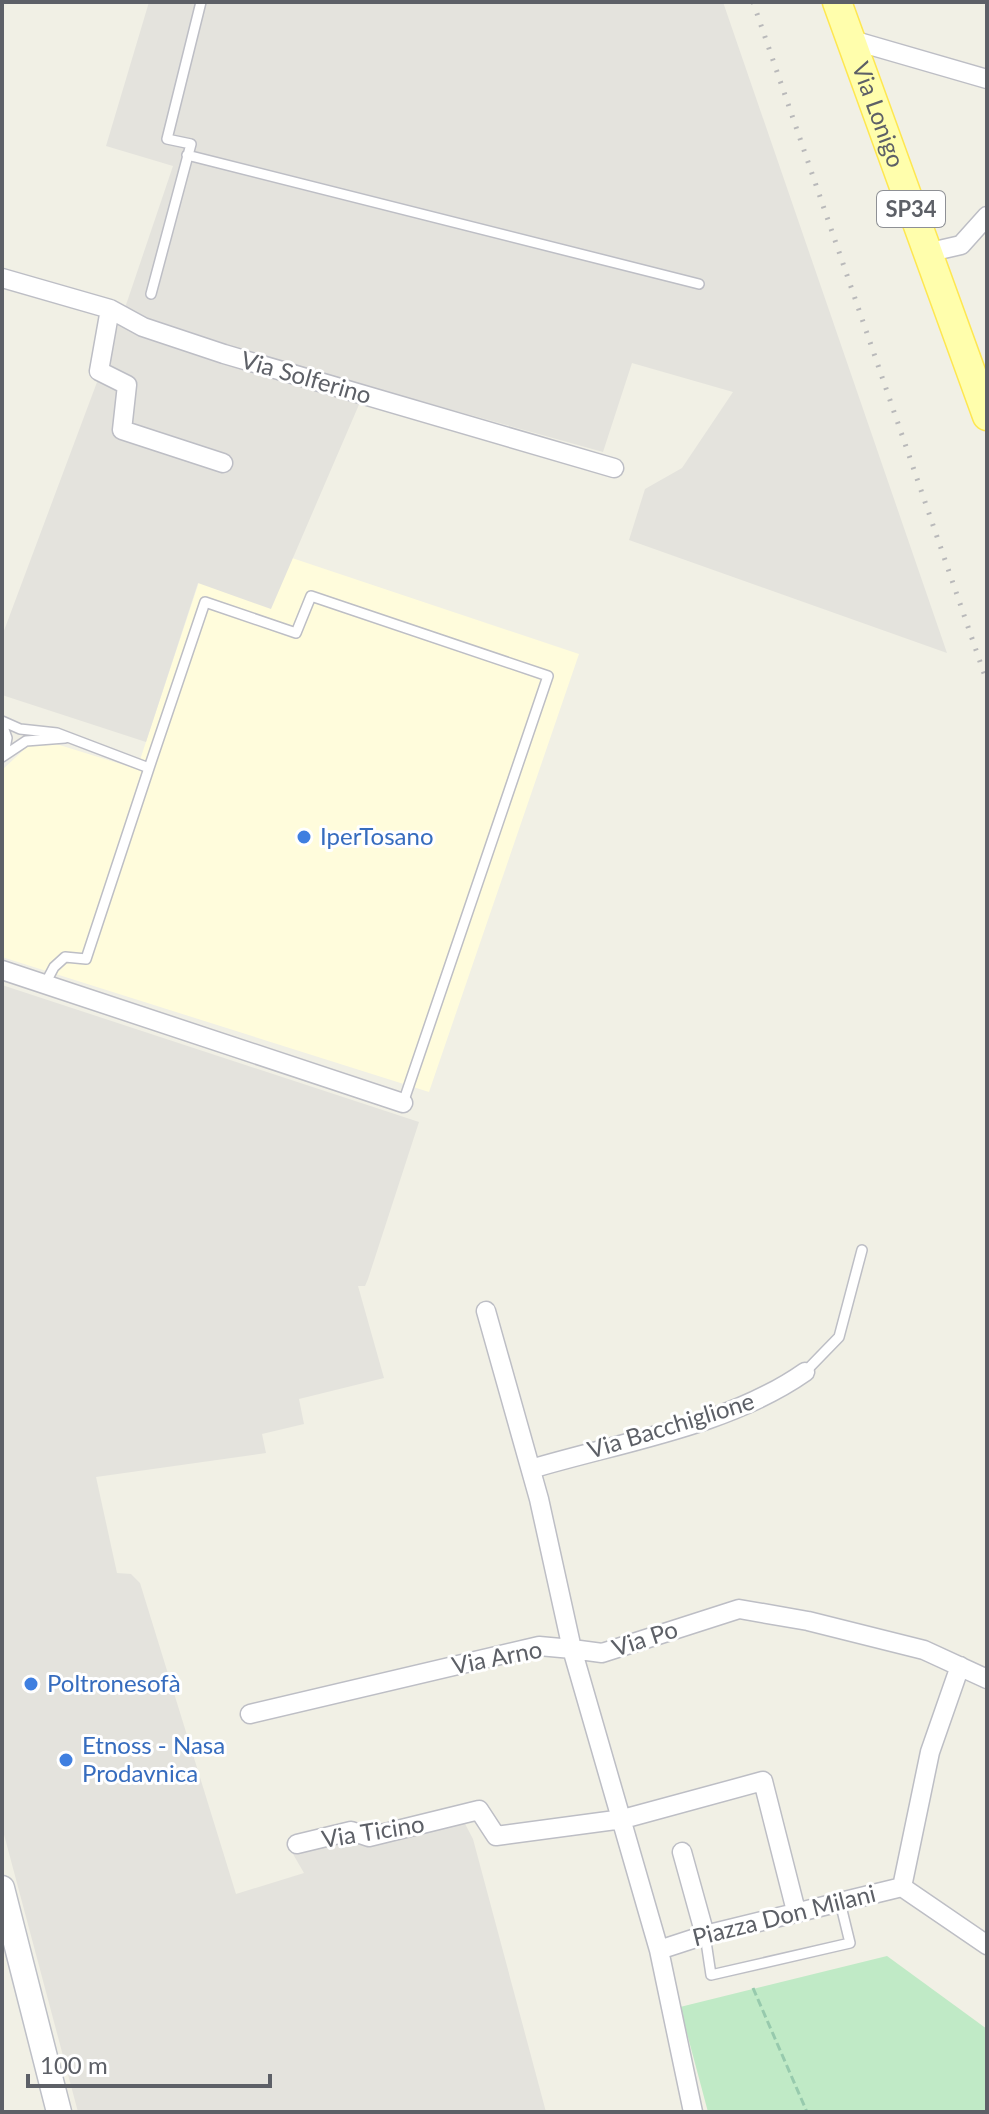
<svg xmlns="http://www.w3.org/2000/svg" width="989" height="2114" font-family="Lato,sans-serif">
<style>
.commercial{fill:#fffcdc}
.industrial{fill:#e4e3dd}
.green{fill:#c0eac6}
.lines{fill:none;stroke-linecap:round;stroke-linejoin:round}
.lane-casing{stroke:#bdbec5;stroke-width:12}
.street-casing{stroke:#bdbec5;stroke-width:21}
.secondary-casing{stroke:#bec0c7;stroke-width:27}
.primary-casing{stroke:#fee751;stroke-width:31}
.path{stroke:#97caad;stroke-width:3;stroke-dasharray:8 4;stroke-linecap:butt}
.lane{stroke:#fff;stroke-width:9}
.street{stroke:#fff;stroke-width:18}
.secondary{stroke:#fff;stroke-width:24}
.primary{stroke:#fffeac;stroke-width:28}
.rail{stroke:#b9b9ba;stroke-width:5;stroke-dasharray:2 10;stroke-linecap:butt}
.shop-dot{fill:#3f7fe0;stroke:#fff;stroke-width:3}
.labels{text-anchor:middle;stroke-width:6;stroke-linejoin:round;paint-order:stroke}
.shield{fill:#fff;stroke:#8e9095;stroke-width:2}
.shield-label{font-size:22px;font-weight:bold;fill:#5d6067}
.street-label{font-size:24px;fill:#5d6067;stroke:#fff}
.shop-label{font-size:24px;fill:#366cbe;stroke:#fff;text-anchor:start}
</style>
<rect width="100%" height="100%" fill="#f1f0e5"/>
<!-- commercial -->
<path class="commercial" d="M292,558L579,654L429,1092L2,957V770L29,745L53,743L137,769L199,582Z"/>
<!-- industrial -->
<path class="industrial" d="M149,2H723L947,653L629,540L645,489L682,468L733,392L632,363L603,452L367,386L271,609L198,583L146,742L2,695V636L127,302L173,166L106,146Z
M2,985L419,1122L368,1279L365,1286H358L384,1378L299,1399L304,1424L262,1434L266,1453L96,1477L117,1573L131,1574L140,1583L236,1894L304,1873L286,1842L365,1822L371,1841L462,1818L473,1839L546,2112H78L2,1827Z"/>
<!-- green -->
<path class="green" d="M887,1956L987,2029V2112H708L680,2007Z"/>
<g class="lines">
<!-- lane casing -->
<g class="lane-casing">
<path id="lane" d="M187,155L699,284
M151,294L191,144L167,139L201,2
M2,721L20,729L57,733L149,768L86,959L65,957L54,967L45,984
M2,724L7,738L4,754
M2,757L26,741L65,738
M149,768L205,602L296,633L311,596L548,676L403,1103
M805,1372L839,1337L862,1250
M705,1935L711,1975L850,1943L840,1902"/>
</g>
<!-- street casing -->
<g class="street-casing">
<path id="street" d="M852,40L987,79
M926,253L961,245L987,216
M2,278L110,309L143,327L224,354L614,468
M110,309L99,371L127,385L122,430L223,463
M2,970L403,1103
M486,1311L539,1499L572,1649L602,1653L739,1609L808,1621L924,1650L987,1679
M531,1469C621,1442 728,1426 805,1372
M250,1714L539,1646L572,1649L659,1950L693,2112
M297,1844L351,1831L369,1837L479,1810L496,1836L623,1819L763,1781L796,1911
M682,1852L705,1935
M902,1887L930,1752L960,1666
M659,1950L705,1935L902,1887L987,1945"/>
</g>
<!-- secondary casing -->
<g class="secondary-casing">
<path id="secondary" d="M2,1888L59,2112"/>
</g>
<!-- primary casing -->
<g class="primary-casing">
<g id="primary">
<path id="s1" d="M837,2L987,416"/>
</g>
</g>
<!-- path -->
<path class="path" d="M753,1988L807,2112"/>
<!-- lane -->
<use href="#lane" class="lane"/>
<!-- street -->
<use href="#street" class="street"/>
<!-- secondary -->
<use href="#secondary" class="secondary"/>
<!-- primary -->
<use href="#primary" class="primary"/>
<!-- rail -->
<path class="rail" d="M753,2L987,682"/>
</g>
<!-- markers -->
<g class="shop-dot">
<circle cx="304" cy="837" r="8"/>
<circle cx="31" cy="1684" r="8"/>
<circle cx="66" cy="1760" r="8"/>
</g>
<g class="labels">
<!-- shield labels -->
<rect class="shield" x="877" y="191" width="68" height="36" rx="6"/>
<g class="shield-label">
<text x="911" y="217">SP34</text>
</g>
<!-- street labels -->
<g class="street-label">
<text dy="8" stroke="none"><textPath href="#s1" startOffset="120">Via Lonigo</textPath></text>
<text transform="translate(306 378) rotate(16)" y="8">Via Solferino</text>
<text transform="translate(671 1426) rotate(-17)" y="8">Via Bacchiglione</text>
<text transform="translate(645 1639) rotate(-18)" y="8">Via Po</text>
<text transform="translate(497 1658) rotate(-11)" y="8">Via Arno</text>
<text transform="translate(373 1832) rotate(-9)" y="8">Via Ticino</text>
<text transform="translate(784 1916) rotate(-14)" y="8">Piazza Don Milani</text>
</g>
<!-- shop labels -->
<g class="shop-label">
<text x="320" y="845">IperTosano</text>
<text x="47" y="1692">Poltronesofà</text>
<text x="82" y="1754">Etnoss - Nasa<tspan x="82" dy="28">Prodavnica</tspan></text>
</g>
</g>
<!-- border -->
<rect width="989" height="2114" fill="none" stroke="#5d6067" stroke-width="8"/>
<!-- scale -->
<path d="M28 2074v12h242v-12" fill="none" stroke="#5d6067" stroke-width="4"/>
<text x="40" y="2074" font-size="24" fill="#5d6067" stroke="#ffffff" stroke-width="6" paint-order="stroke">100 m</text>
</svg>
